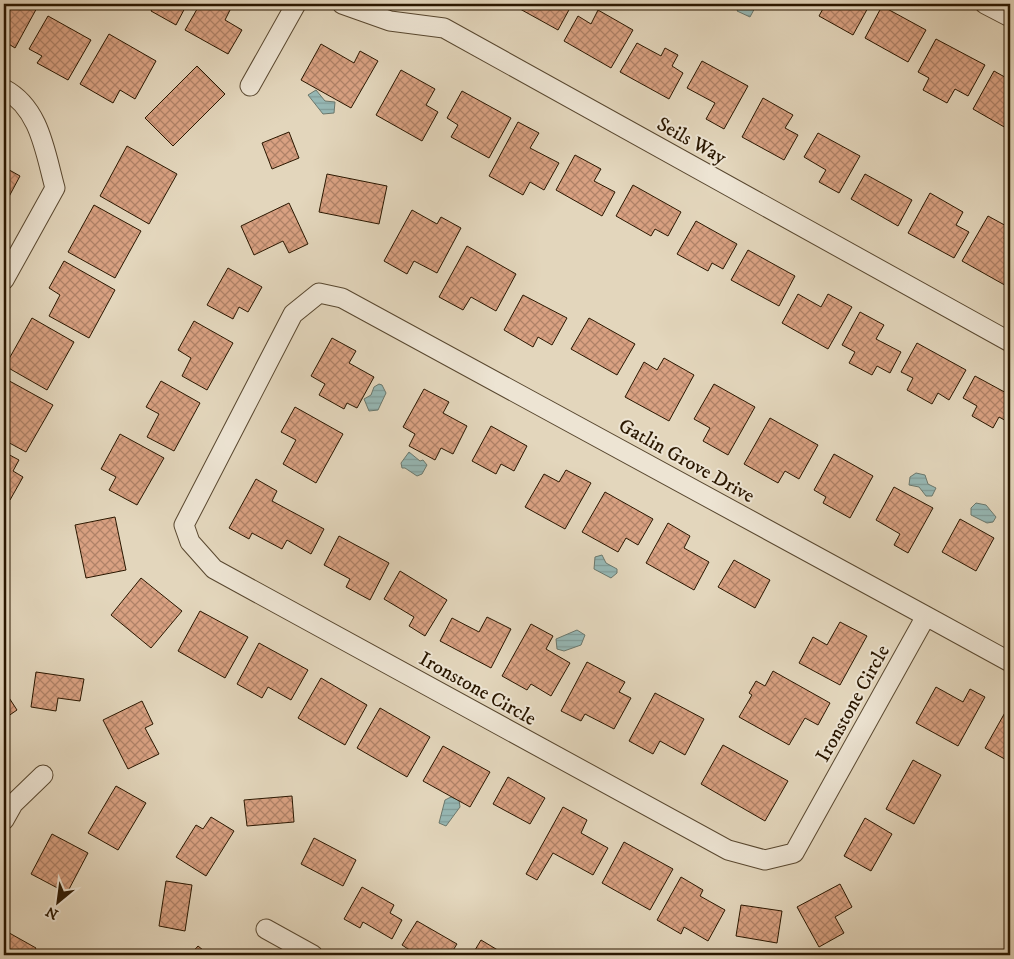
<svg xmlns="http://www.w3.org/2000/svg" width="1014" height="959" font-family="'IM FELL DW Pica',serif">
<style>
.water{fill:url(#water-rules);stroke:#6b786d}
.building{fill:url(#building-cross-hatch);stroke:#2a1700}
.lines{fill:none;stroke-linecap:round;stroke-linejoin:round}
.street-casing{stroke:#58472f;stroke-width:21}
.street{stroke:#ede4d3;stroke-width:19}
.labels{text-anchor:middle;stroke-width:4;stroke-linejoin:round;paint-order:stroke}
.street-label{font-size:20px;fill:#2a1700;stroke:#ede4d3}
</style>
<defs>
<pattern id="water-rules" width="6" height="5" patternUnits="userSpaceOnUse" patternTransform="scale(1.25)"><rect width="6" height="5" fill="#96b8b5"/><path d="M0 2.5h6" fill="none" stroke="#819d9a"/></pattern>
<pattern id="building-cross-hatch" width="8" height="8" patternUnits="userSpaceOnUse" patternTransform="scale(1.25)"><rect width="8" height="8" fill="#d9a182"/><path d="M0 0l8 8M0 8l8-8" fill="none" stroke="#b08268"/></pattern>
</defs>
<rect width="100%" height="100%" fill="#e3d6bc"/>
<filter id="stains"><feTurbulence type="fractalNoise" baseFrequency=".004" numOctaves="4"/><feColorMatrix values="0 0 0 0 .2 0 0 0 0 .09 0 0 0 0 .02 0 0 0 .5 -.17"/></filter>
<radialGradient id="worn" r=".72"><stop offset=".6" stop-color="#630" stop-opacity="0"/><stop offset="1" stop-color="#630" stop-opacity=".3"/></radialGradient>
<!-- water -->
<path class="water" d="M741,4H757L750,17L737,11Z
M316,90L325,101L335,102L334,113L323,114L308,95Z
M379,384L382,385L386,393L378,410L369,411L364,399L371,395L374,387Z
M409,452L420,461L423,460L427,465L422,474L417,476L405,468H402L401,463Z
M916,473L925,475L928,484L936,488L932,496H926L919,487L909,485L910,477Z
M976,503L986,505L996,517L993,522L987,523L971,515V508Z
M602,555L606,563L617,569V573L611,578L594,569L595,557Z
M577,630L585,635L581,645L564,651L557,649L556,639Z
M451,797L459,800L460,807L446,826L439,823L445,800Z"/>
<!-- building -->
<path class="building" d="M4,4H39L15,48L4,41Z
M155,4H187L176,25L151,11Z
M200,4H223L231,8L225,20L242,30L228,54L185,30Z
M511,4H563L570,8L558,30Z
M823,4H870L853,35L819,16L825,5Z
M882,6L926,30L908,62L865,38Z
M598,10L633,30L611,68L564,41L578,16L591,24Z
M48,16L91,40L68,80L37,63L42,56L29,49Z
M109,34L156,61L135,99L120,90L113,103L80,84Z
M936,39L985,65L968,96L955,89L947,103L923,90L929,78L918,72Z
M637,43L661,56L665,48L678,55L672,66L683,73L669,99L620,72Z
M321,44L354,63L360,51L378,61L351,108L301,80Z
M702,61L748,86L724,129L706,119L715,103L687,88Z
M197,66L225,94L173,146L145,118Z
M401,70L435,89L426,105L438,112L422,141L376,115Z
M994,71L1010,80V121L1006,128L973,109Z
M462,91L511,118L489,158L451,137L458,125L447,118Z
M763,98L793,115L785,128L798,135L784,160L742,137Z
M518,122L539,133L530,148L559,163L544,190L530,182L523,195L489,176Z
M289,132L299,158L272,169L262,143Z
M818,133L860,156L839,193L819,182L826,170L804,157Z
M127,146L177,174L149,224L100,196Z
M575,155L601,169L594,181L615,192L602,216L556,190Z
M4,167L20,176L4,206Z
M327,174L387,186L379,224L319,212Z
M865,174L912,200L898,226L851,199Z
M633,185L681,212L668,236L655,229L651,236L616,216Z
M930,193L963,212L956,225L969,232L954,258L908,233Z
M289,203L308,244L289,253L283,241L254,255L241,226Z
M94,205L141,231L115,278L68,252Z
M412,210L437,224L441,217L461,228L437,273L414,261L407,274L384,261Z
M988,216L1010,228L1004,239L1010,243V288L962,261Z
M696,221L737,244L723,269L712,263L708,271L677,254Z
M467,246L516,274L496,311L471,297L463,310L439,297Z
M748,250L795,276L779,306L731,280Z
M64,261L115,290L89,338L49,316L60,295L49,288Z
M228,268L262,287L248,312L239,307L233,319L207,305Z
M798,294L821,307L828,294L852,307L828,349L782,323Z
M523,295L567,318L552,345L538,337L533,347L504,330Z
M860,312L884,325L876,339L901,352L890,373L877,366L872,375L849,363L855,352L842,345Z
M32,318L74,342L47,390L5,366Z
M589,318L635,344L617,375L571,349Z
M194,321L233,343L207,390L182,376L191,358L178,350Z
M332,338L356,351L349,363L374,377L357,408L347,403L344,409L319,395L325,384L311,376Z
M917,343L966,370L949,400L938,393L932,404L907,390L913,378L901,372Z
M664,358L694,375L669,421L625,397L644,362L657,370Z
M975,376L1010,395V423L999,417L993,428L972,416L977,406L963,398Z
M4,378L53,405L26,452L4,440Z
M161,381L200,403L174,451L147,437L159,414L146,407Z
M714,384L755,407L728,455L703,441L710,428L694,419Z
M424,389L449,402L443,413L467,426L453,454L441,448L435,460L409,446L415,434L403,427Z
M295,407L343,434L316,483L283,464L296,440L281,432Z
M770,418L818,445L799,479L785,471L778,483L744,464Z
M491,426L527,446L514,471L501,464L496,474L472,461Z
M120,434L164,458L137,505L109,490L116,477L101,469Z
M4,452L19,460L13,471L23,477L10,500L4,497Z
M834,454L873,476L850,518L823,503L826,497L814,490Z
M566,470L591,483L565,529L525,507L544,474L559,482Z
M256,479L277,491L272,501L324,529L311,554L287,540L282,549L252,533L249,539L229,528Z
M894,487L933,508L908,553L894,545L900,534L876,520Z
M605,492L653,519L638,545L626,538L618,552L582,532Z
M115,517L126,570L86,578L75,525Z
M960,519L994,538L976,571L942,552Z
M668,523L690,536L684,548L709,562L694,590L646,563Z
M339,536L389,563L370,600L346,587L350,579L324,565Z
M734,560L770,580L755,608L718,587Z
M400,571L447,600L425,636L409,626L414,617L384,599Z
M141,578L182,611L151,648L111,615Z
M1010,597V610L1005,606Z
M200,611L248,637L225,678L178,651Z
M487,617L511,629L491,668L440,641L452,618L479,632Z
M840,622L867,636L840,685L799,663L813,637L827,645Z
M531,624L553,636L546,649L570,663L551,696L531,684L527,690L502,676Z
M259,643L308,670L291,700L268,687L262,698L237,684Z
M587,662L625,682L619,692L631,698L614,729L585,714L581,721L561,711Z
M773,671L830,703L818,725L805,718L789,745L739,717L752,695L749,693L756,681L765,686Z
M36,672L84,679L80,701L58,698L56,711L31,707Z
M321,678L367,705L345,745L298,718Z
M936,687L963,702L970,689L985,697L958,746L916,723Z
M4,690L17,710L4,719Z
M655,693L704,719L685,755L660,741L653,754L629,741Z
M142,701L153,724L145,728L159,754L128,769L103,720Z
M380,708L430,737L407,777L357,748Z
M1007,709L1010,711V762L985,748Z
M723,745L788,781L765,821L701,784Z
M443,746L490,772L470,807L423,781Z
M913,760L941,775L914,824L886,809Z
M508,777L545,798L530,824L493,804Z
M116,786L146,803L118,850L88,833Z
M292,796L294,822L247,826L244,800Z
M563,807L587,820L581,833L608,848L593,875L553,853L537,880L526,874Z
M211,817L234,831L206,876L176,857L196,825L203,829Z
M865,818L892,834L871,871L844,856Z
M52,834L88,853L67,893L31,874Z
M314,838L356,860L343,886L301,864Z
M624,842L673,869L650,910L602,883Z
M681,877L703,890L700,896L725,910L708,941L684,927L681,934L657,920Z
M166,881L192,885L185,931L159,926Z
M840,884L852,907L835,917L844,933L819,947L797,907Z
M362,887L394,905L390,913L402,920L392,939L363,922L360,928L344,919Z
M741,905L782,911L777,943L736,936Z
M417,921L457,944L450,955H424L419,952L417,955L402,945Z
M4,930L36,948L32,955H4Z
M481,940L506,955H472Z
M198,946L209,955H190Z"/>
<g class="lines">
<!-- street casing -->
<g class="street-casing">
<path id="street" d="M342,4L390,21L444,28L1010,342
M985,4L1010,17
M250,86L296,4
M4,89C40,108 45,152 55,188L4,280
M926,616L794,853L765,860L728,850L214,569L190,542L184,525L293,314L319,293L342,298L926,616L1010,662
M4,820L13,804L43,775
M266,929L313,955"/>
</g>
<!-- street -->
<use href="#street" class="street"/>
</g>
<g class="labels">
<!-- street labels -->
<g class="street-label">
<text transform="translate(692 140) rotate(29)" y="7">Seils Way</text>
<text transform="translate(687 460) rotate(29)" y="7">Gatlin Grove Drive</text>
<text transform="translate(478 688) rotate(29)" y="7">Ironstone Circle</text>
<text transform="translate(852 703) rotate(-61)" y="7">Ironstone Circle</text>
</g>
</g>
<!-- margin -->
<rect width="1014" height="959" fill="none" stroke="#e3d6bc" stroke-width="20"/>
<rect x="5" y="5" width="1004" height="949" fill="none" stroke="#2a1700" stroke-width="2.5"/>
<rect x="10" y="10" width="994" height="939" fill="none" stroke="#2a1700"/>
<!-- north arrow -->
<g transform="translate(58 902) rotate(209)" stroke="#ede4d3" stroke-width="4" paint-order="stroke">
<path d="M0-4L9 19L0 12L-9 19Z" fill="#2a1700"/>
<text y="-8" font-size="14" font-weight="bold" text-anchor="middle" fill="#2a1700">N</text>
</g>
<rect width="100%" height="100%" filter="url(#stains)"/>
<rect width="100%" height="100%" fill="url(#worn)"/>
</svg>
